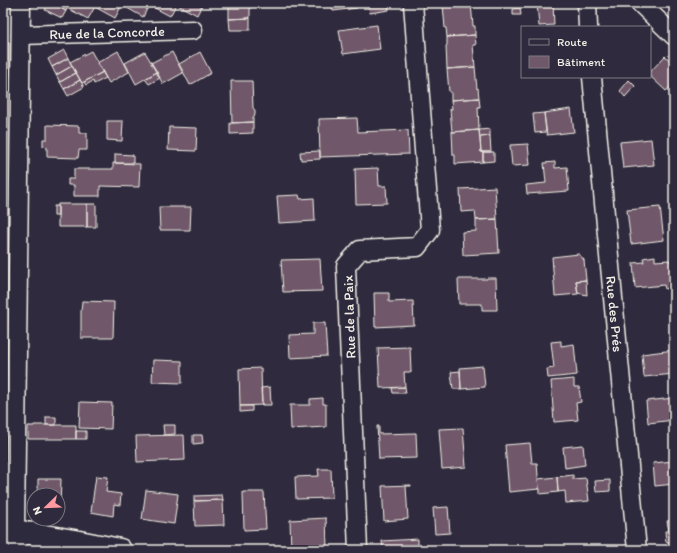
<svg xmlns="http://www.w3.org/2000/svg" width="677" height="553" font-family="Itim,sans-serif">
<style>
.building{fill:#6f586a;stroke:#f4f1e8}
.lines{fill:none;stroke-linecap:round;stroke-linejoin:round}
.street-casing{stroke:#f4f1e8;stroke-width:21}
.secondary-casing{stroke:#f4f1e8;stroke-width:25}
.street{stroke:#2f2a3d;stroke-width:18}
.secondary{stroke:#2f2a3d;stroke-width:22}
.labels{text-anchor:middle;stroke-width:3;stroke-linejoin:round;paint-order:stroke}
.street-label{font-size:14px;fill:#f4f1e8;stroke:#2f2a3d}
</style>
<rect width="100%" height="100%" fill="#2f2a3d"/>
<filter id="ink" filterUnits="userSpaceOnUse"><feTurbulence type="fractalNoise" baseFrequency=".025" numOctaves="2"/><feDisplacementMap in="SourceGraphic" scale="8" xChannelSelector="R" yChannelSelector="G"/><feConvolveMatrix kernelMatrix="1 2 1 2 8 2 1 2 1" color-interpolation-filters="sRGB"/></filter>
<g filter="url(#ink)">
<!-- building -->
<path class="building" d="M49,3H51L66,11L62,18L45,10Z
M51,3H70L66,11Z
M70,3H97L88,19L67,8Z
M97,3H123L115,18L95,7Z
M123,3H150L143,17L122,5Z
M150,3H177L170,16L149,5Z
M177,3H203L197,15L176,4Z
M229,3H250V18L229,19Z
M331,3H356L357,8L333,11Z
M368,3H388L389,10L370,13Z
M443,3H471L443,5Z
M471,3L473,26H475V35L447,37L446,28H445L443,5Z
M537,3H553L554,25L539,26Z
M520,8L521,15H513V9Z
M250,18V30H230L229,19Z
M377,25L380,49L343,54L339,30Z
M475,35L476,45H473L475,67L447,69L446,46L447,45V37Z
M3,43H9V76H3Z
M64,50L68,58L52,67L48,59Z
M91,51L103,72L82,83L70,62Z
M118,51L129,72L109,83L97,63Z
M145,52L157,72L136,84L125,63Z
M172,52L183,73L163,84L151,63Z
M200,52L211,73L190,85L179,64Z
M665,56L674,64V83L666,91L650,76V72Z
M68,58L72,66L56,75L52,67Z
M72,66L76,73L60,82L56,75Z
M475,67L477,89L478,88L479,98L451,100V92H449L447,69Z
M103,72L106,78L94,84L93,81L86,85L84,82Z
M157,72L160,78L149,84L145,79Z
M76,73L80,80L64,89L60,82Z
M80,80L84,87L68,96L64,89Z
M629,80L635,86L625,97L620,91Z
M231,81H252L253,108L255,110V115L253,117V122L232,123Z
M479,98L480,107H478L479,130L452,132L450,109H452L451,100Z
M571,109L574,132L547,135L544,113Z
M544,113L546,132L535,133L533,114Z
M357,118L358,132L408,130L409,154L320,157L319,119Z
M107,121H123L122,141L107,140Z
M253,122V133L230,134V123Z
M47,125L79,126V133H87V150H79L78,158L47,157V147L43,146V139H47Z
M169,127L197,128L196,151L168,150Z
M490,129V136L480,137L479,130Z
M479,130L481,152H483V162L455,164V155H453L452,132Z
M490,136L491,152H481L480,137Z
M651,139L654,165L623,168L620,142Z
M528,144L530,165L512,166L510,145Z
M320,151V159L301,160L300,152Z
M483,152H494V161L483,162Z
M115,154L133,155V163H115Z
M555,162V168L567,167L569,191L527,194L526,185L546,183L544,163Z
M113,163L140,164L139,187L100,186V196H74V185H68V179H74V169H113Z
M378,168L379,186H386L387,203L356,204L355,169Z
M495,187L497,219L476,220L475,211L461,212L460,189Z
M299,195L300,199L314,198L315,221L279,223L277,196Z
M58,204H87V227H58Z
M87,204H96V227H87Z
M54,206H58V216H54Z
M159,207H191L190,230H160Z
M660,207L664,240L631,244L627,210Z
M497,219L499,253L463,255L462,232L476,231V220Z
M579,254L584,260L586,280L576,281L578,294L555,296L552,257Z
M655,256V261L669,260V261H673L674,288L665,289L664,285L635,288L633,263L644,262L643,258Z
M320,259L322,291L283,292L281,260Z
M487,278H496L497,310H482V304H459L458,279H487Z
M586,280L587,295L578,293L576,281Z
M374,293H389V302L413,301L414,325L375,327Z
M82,301L114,302L113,338H81V312Z
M674,310V323L672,324L670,311Z
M313,323H325L327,356L290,358L289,335L313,334Z
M561,341V346L574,344L577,375L548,378L547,369L554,368L551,342Z
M410,347L411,372H404L405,387L380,388L378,348Z
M674,350V374L644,377L642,354Z
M153,360L182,361V383L152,382Z
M483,366L485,387L461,389L460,368Z
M261,368L262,405L240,406L239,369Z
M460,371L461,389H453L451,372Z
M574,379V387H579L581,402L576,403L578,420L554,422L551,381Z
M270,387L271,405H262L261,388Z
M405,387L406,393H393L392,388Z
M323,398V404H326V427L291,429L290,405H310V399Z
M674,398V420L648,423L646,401Z
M80,402L112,403L111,429L79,428Z
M240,406H252V411L240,412Z
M46,417H56V425H46Z
M34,425H76V439H28V426H34Z
M163,425H175V434L164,435Z
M377,426H379V434L416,433L417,458L379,459Z
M463,428L466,467L442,469L439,429Z
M76,431H86V439H76Z
M184,435L185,460L137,462L136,436Z
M193,435H202L203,443L193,444Z
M530,443L532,463H537L539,489L509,492L505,445Z
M583,445L585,465L565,468L563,447Z
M674,461V484L655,486L653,463Z
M318,469H331L332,498L296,499L295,477L319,476Z
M573,475V479L586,478L589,501L566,503L565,491L558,492L557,477Z
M96,476L108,477L106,492L121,494L120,505L114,504L113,516L91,512Z
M557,477L558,492L540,494V489H539L538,479Z
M38,479H61L60,509H58V495H38Z
M610,480V491L596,492L595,481Z
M411,485V486H406L408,519L384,521L382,486Z
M146,490L178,494L174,524L142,519Z
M243,492H264L266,529L244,530Z
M222,495L223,500L194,501V496Z
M223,500L224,525L195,526L194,501Z
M448,507L450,533L435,534L433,508Z
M326,518L327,548H325V550H314V549L291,550L290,520Z
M674,520V548L670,549L669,542H666L665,531H669L667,521Z
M418,539V550H383L382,541Z
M608,546L609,550H586V549Z"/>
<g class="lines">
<!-- street casing -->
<g class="street-casing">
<g id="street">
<path d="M587,3L588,27"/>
<path d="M640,3L674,36"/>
<path id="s1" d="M21,35L193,30"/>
<path id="s2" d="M592,77L637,550"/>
<path d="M19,550L15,531L21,3"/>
<path d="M358,550L346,266L360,250L417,247L430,230L413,3"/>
</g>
</g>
<!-- secondary casing -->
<g class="secondary-casing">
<path id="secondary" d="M3,531H15L74,541L120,550"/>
</g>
<!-- street -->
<use href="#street" class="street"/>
<!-- secondary -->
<use href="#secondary" class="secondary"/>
</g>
</g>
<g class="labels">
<!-- street labels -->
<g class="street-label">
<text dy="5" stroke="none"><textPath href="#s1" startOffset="86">Rue de la Concorde</textPath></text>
<text dy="5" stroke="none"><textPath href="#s2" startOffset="238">Rue des Prés</textPath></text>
<text transform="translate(349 317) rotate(-92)" y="5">Rue de la Paix</text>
</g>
</g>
<!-- margin -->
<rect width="677" height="553" fill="none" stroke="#2f2a3d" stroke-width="16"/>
<rect x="8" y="8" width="661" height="537" fill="none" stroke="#f4f1e8" stroke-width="1.5" filter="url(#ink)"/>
<!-- legend -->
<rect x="521" y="26" width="130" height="52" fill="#2f2a3d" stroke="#7e7a81"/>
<rect x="529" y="39" width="20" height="6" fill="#2f2a3d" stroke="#7e7a81"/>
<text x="557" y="46" font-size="12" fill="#f4f1e8">Route</text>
<rect x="529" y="56" width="20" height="12" fill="#6f586a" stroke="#7e7a81"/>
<text x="557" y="66" font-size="12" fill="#f4f1e8">Bâtiment</text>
<!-- north arrow -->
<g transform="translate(46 507) rotate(247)"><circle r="19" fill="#2f2a3d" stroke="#7e7a81"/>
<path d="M0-3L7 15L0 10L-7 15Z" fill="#ff9aa2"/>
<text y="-6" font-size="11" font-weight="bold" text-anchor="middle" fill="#f4f1e8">N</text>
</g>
</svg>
